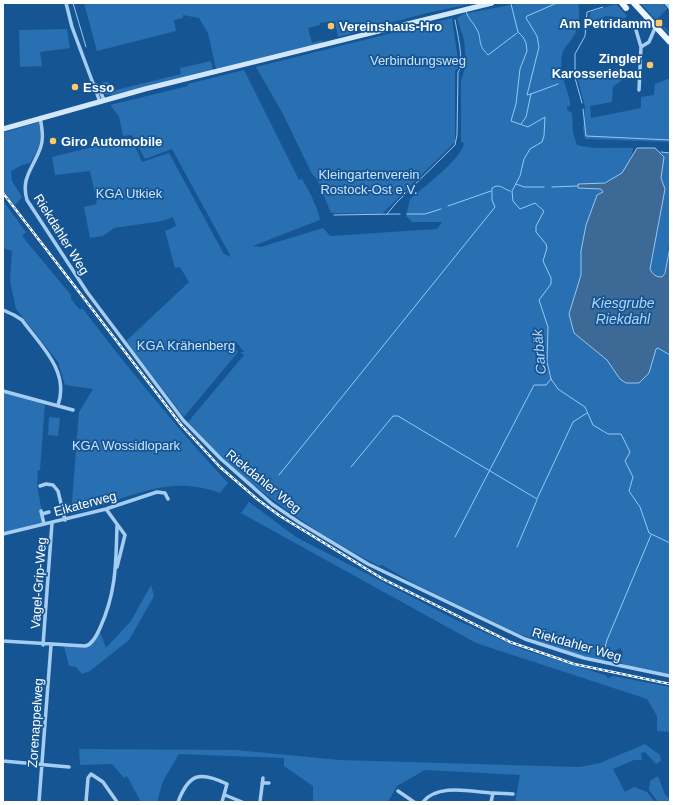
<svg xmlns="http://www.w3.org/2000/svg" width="673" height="805" font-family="Arial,sans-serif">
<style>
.green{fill:#2870b2}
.water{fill:#3c6996;stroke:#97c8f3}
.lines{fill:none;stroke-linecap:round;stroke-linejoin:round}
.stream{stroke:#97c8f3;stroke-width:1}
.street{stroke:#a5ccf1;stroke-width:3.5}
.secondary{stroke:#d3e7fb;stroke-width:5}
.primary{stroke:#eff6ff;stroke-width:6}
.rail-casing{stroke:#fff;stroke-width:2.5}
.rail{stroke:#165593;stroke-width:1;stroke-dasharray:3;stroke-linecap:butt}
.poi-dot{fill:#ffc865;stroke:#165593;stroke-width:1.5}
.labels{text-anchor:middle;stroke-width:3.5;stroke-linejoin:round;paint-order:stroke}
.poi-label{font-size:13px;font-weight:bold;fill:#fff;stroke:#165593;text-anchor:start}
.park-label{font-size:13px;fill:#cce5fc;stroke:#165593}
.street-label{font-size:13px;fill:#fff;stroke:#165593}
.water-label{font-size:14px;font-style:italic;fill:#b1d6f8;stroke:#165593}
</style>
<rect width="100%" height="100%" fill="#165593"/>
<!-- green -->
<path class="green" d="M84,3H475L427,13L338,37L335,21L320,23V25L308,28L312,43L323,40L321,44L216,69L208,33L199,18L183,15V18L174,20L176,31L97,51Z
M521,3H578C581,11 578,30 573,37C569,44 564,46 562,55C559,71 566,86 570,101V106L567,107V110L572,113L573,133L577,145C596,150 614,147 633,148C628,180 607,183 578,188L601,189L603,192L581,251V275L569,315L574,333L607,360L620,379L649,373L656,349L658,348L670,355V674L628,667L620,662L619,657L623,652L620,648L607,655L603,661L569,652L517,633L415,584L382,565L379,566C324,538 273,503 226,462C213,450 201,435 188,422L244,355L240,352H244L236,342L233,345L238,352L184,417L126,341L189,282L180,267L175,268L165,231L176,226L173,217L162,221L114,228L103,236L90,238L84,207L97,204L90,171L55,175L52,157L101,145L134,144L142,162L169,153L224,254L231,257L172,149L145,159L132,135L123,136L119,116L110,105L188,86V84L244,70L299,180L302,179C310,192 317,206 320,220L253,246L261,247L323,228L330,236L437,229L442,222H412L406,216L410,199C422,188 463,158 464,143L461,142V81L466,64L464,40L457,18L463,14Z
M640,3H663L667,9L657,19L670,33V35Z
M616,4L627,16L625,18L606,16L589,23L590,12Z
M452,18L459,67L455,71V142L382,214L331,213L317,179L312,174L283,114L256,67Z
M67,29L70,48L40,52L42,66L20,67L19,30Z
M211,61L213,71L112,95L104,94L101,88L103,82H109L112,91L181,74L180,68Z
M622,68L624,78L613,87L612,102L590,106L591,118L641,108V97L654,95L655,84L670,78V142L585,139L583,129L585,107L578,80Z
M39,122C42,141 40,147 30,163L22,165L11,171L12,181L22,197L15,205L3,190V133Z
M661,152L670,153C670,177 673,261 662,277C656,277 653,275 650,269L665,189L661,178L664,157Z
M3,201L26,232L22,236L71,295V299L79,309H83C129,369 176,427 228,483L220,493C164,472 125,502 71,514L79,412L93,389L65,385L58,362L16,309L10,281L12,251L3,248Z
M3,392L45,403L40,470H38L37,485L44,523L3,533Z
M49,417L60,418L58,436L48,435Z
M249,502L296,537L456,620L524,650L605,675L608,678L613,676L670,687V732L657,731V716L647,699L476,643L241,513Z
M151,585L154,596L129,640L90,671L82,674L76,667L69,666L64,646H85L100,632L106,648L131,621Z
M645,744L660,755L661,761L656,764L645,752L641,753L642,760H634L613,769L625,792L634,787L647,792L655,802H515L520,775L425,770L397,786L388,802H313V786L284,766V758L179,754L163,781L157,802H141L127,776L124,778L112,764L80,765L79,749L236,750L339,760L580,767L600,763Z
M658,776L665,795L670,799V802H658L649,790L650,781Z"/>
<!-- water -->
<path class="water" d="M637,148H655L664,157L661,178L665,189L650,269C653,275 656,277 662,277L665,273L670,247V355L658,348L656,349L649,373L639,383H626L620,379L607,360L574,333L569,314L581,275V251L586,225L597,195L603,192L601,189L578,188V184L605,183L622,173Z"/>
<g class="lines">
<!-- stream -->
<path class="stream" d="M73,3L86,47
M511,4L518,32L523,37L526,43L527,51L520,69L516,104L511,121L528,127L545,117L544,136L542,142L530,149L524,159L520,176L512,191L513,201L520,209L535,203L544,211L536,226V232L546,244L547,248L543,261L551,278V284L539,300L548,327L547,362L551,379L558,389L585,407L593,425L608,434H621L630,452L625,461L633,477L629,491L640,507L649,533L670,543
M466,11C468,19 473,22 476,28C483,39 476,43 488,55L517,33
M531,94L527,95L539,47L537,36L526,18L527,16L557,3
M582,103L575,78V54L585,36L587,12L603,7
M583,109L586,136L670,140
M521,124L526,117L531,94L558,84
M661,152L670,153
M516,184L524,187H544
M552,187L577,186
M448,206L491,191
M387,214L396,203L455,145L457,135L458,72C465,64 457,32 455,20
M407,214H425L441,209
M334,215L400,214
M351,467L393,416H398L537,499L573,422L587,413
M279,475L495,207L492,200V188C500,183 503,189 510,191
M455,537L534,385H546L551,379
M517,547L537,500
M604,651L607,640L651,535"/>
<!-- street -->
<path class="street" d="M66,3L72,27L100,102
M666,3L670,8
M636,30L641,47
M94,84L98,86L104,100
M639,90L641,47L649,42L655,28
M40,118C42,127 44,137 41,146C35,166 20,177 27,200L87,292L183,420L221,459L272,504L300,523L368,564L525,639L584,658L670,676
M3,310L14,315L22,320C40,345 70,371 58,405
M3,391L73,410
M40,486L46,484L53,485L58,491L65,520
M106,509L125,535L117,567
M41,511L44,524
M42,514L49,512
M3,534L106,509L157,492L165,493L168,499
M3,641L85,646C92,645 97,635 100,628C116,593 116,564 117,526
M43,645L52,523
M3,761L69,767
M262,783H269
M398,791L414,802
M225,795L242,802
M39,802L51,645
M86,802L88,778L91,774L103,782L117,802
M178,802C189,773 200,771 227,784L222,802
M260,802L263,778
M423,802C438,783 472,792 493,793
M491,802L493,793L513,794"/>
<!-- secondary -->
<path class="secondary" d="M3,129L145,89L492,3"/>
<!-- primary -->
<path class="primary" d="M622,3L626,8
M634,3L670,42"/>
<!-- rail casing -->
<g class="rail-casing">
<path id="rail" d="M3,193L182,426L220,467L257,499L280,516L383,579L510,642L574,664L670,684"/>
</g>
<!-- rail -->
<use href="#rail" class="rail"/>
</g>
<!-- markers -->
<g class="poi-dot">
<rect x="655" y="19" width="8" height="8" rx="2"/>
<circle cx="331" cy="26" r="4"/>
<circle cx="650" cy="65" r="4"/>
<circle cx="75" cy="87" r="4"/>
<circle cx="53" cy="141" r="4"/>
</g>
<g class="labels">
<!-- poi labels -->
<g class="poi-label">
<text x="651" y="28" text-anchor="end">Am Petridamm</text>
<text x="339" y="31">Vereinshaus-Hro</text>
<text x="642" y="63" text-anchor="end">Zingler<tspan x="642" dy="15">Karosseriebau</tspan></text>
<text x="83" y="92">Esso</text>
<text x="61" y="146">Giro Automobile</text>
</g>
<!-- park labels -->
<g class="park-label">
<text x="418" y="65">Verbindungsweg</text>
<text x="369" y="179">Kleingartenverein<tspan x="369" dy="15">Rostock-Ost e.V.</tspan></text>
<text x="129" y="198">KGA Utkiek</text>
<text x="186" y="350">KGA Krähenberg</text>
<text x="126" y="450">KGA Wossidlopark</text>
</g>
<!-- street labels -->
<g class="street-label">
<text transform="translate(62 234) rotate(58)" y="5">Riekdahler Weg</text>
<text transform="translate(264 481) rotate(39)" y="5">Riekdahler Weg</text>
<text transform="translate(85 503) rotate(-15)" y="5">Eikaterweg</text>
<text transform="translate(38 583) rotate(-86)" y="5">Vagel-Grip-Weg</text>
<text transform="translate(577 644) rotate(16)" y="5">Riekdahler Weg</text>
<text transform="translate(35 723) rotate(-86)" y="5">Zorenappelweg</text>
</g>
<!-- water labels -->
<g class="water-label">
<text x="623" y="308">Kiesgrube<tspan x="623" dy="16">Riekdahl</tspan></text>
<text transform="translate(539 352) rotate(-95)" y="5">Carbäk</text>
</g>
</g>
<!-- border -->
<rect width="673" height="805" fill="none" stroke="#ffffff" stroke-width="8"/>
</svg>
